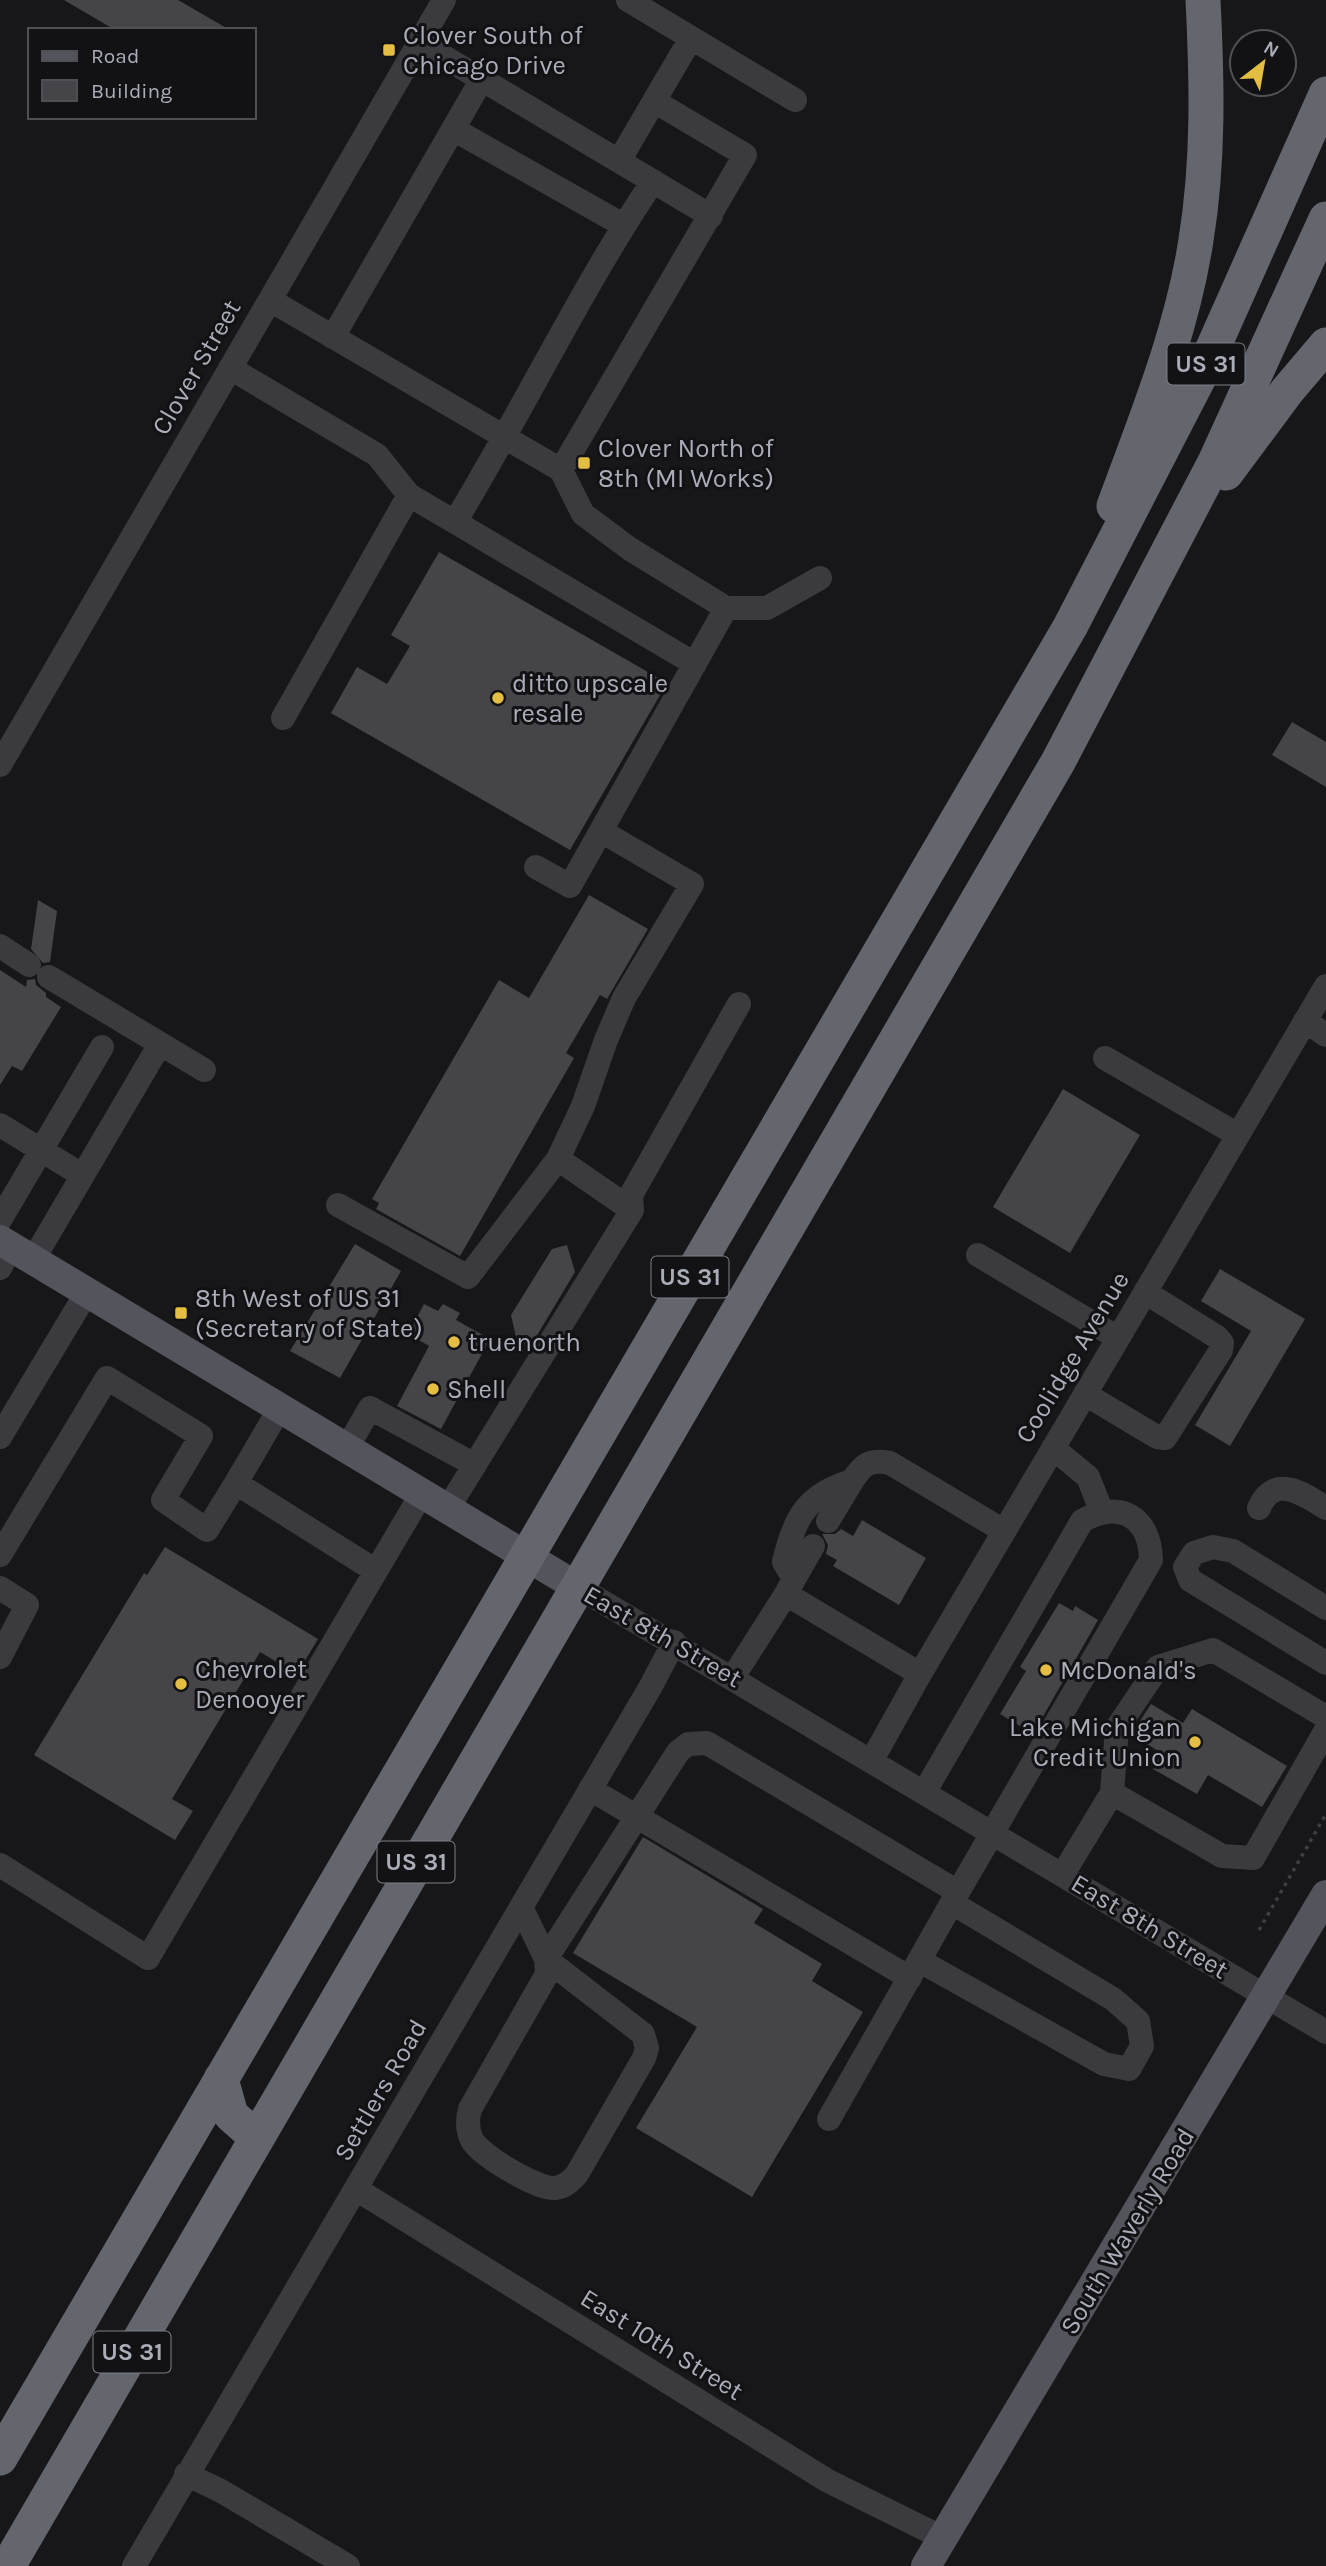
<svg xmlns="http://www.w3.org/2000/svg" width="1326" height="2566" font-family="Karla,sans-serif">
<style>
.building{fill:#444449}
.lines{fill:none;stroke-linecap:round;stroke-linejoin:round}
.path{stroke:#3e3f44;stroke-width:3.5;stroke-dasharray:3.5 5;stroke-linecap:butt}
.minor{stroke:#3a3a3f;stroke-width:24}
.major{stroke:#54555c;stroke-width:30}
.highway{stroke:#64666e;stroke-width:35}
.poi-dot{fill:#e4be43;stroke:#121214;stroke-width:2.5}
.labels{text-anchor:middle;stroke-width:6;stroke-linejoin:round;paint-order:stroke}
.shield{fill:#121214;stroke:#7c7e87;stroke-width:2}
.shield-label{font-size:24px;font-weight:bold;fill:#aaadb8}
.poi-label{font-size:26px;fill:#aaadb8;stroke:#121214;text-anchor:start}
.street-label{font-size:26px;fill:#aaadb8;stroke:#121214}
</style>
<rect width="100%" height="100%" fill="#171719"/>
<!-- building -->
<path class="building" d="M64,0H178L230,30H115Z
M439,552L667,683L570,850L331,713L357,667L387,684L410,646L391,635Z
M1292,722L1326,742V787L1272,755Z
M589,895L648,929L607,999L600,995L566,1053L574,1058L460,1256L376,1209L379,1203L372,1199L499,980L529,998Z
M38,900L57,911L50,962L43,963L31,949Z
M0,970L26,987L27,980L35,979L36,985L46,993V997L61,1007L22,1071L12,1066L0,1085Z
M1063,1089L1140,1135L1070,1253L993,1207Z
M355,1244L401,1271L340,1378L290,1351Z
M567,1245L575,1272L533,1342L518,1346L511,1315L552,1249Z
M1220,1269L1305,1319L1230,1446L1195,1425L1251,1331L1201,1301Z
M424,1304L438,1311L443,1304L460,1313L456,1320L490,1339L441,1429L397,1406L429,1346L408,1334Z
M862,1520L926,1558L899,1605L833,1566L837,1560L826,1554L828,1545L822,1534H835L841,1529L853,1536Z
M165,1547L318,1639L297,1674L260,1652L172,1799L193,1811L175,1840L34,1755L144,1573L147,1575Z
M1059,1603L1073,1611L1075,1606L1098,1620L1033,1734L1000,1714L1026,1671L1020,1667Z
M1151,1704L1183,1723L1192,1709L1287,1766L1262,1807L1208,1775L1197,1794L1153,1769L1162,1753L1131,1735Z
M643,1837L763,1909L754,1923L822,1964L812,1981L863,2012L752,2197L636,2128L697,2027L573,1953Z"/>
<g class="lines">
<!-- path -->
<path class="path" d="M1259,1930L1326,1814"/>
<!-- minor -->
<path class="minor" d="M628,0L795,100
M419,42L711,216
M453,129L623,225
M619,161L691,38
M270,300L561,470L745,155L654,101
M333,337L482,79
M230,368L377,455L409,495L455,522C523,410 580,290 653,181
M561,470L583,514L630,549L726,608H767L820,578
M455,522L695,664
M283,718L409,495
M0,765L444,0
M536,867L570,886L726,608
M0,946L29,965
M49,977L204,1070
M1305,1021L1326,1035
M1105,1058L1238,1135
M0,1125L82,1175
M558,1159L632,1210
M338,1205L468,1277L558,1159L583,1106L606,1040L624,998L692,884L601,831
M0,1220L102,1047
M978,1255L1118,1338
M33,1260L160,1044
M0,1268L11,1247
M1085,1394L1157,1437L1165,1438L1221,1350L1222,1343L1217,1337L1145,1292
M0,1437L87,1292
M347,1448L370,1408L475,1465
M1053,1448L1088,1477L1101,1510
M448,1508L632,1210L631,1195L739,1004
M1259,1508C1274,1473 1304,1494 1326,1508
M828,1521L852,1481
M0,1555L107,1378L201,1436L163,1500L207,1530L236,1483
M376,1571L422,1493
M794,1579L813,1546
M576,1586L1326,2032
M0,1588L27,1605L0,1657
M786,1594L794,1579L784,1562C794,1518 807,1494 852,1481C863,1464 870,1459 890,1463L1004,1531
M1326,1608L1233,1551L1213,1547L1194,1553L1185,1567L1190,1580L1326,1663
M733,1677L786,1594L920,1674
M872,1760L920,1674L1326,986
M590,1789L910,1978
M1112,1793L1222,1856L1253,1858L1326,1730
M0,1865L148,1958L376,1571L236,1483L280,1408
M1063,1874L1112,1793L1117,1728L1158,1667L1213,1650L1326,1717
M521,1907L546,1959L547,1974L470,2109C467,2120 467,2130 472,2140C480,2155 538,2190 555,2188C565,2187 571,2181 577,2174L644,2058L647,2048L643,2034L546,1959L678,1752L688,1744L707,1743L958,1892L1151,1560C1150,1517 1120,1499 1082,1521L925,1791
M920,1961L1104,2064L1129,2069L1142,2046L1138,2021L1113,1999L952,1903
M829,2119L958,1892
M356,2189L828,2481L943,2538
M186,2474L221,2491L348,2566
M134,2566L651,1686L674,1642"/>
<!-- major -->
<path class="major" d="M0,1240L576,1586
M926,2566L1326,1895"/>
<!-- highway -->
<path class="highway" d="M1226,473L1287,391L1326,345
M1114,506C1146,419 1182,332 1196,240C1209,160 1207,81 1203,0
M221,2079L231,2115L257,2138
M0,2458L1070,627L1205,366L1326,94
M8,2566L1058,762L1215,462L1326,219"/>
</g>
<!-- markers -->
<g class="poi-dot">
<rect x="382" y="43" width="14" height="14" rx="3.5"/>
<rect x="577" y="456" width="14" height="14" rx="3.5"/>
<circle cx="498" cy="698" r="7"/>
<rect x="174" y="1306" width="14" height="14" rx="3.5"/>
<circle cx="454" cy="1342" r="7"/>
<circle cx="433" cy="1389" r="7"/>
<circle cx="1046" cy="1670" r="7"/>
<circle cx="181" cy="1684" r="7"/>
<circle cx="1195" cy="1742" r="7"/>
</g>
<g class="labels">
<!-- shield labels -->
<g class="shield">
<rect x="1167.5" y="343.5" width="77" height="41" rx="5"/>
<rect x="651.5" y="1256.5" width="77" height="41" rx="5"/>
<rect x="377.5" y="1841.5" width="77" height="41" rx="5"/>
<rect x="93.5" y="2331.5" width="77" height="41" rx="5"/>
</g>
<g class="shield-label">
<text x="1206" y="372">US 31</text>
<text x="690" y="1285">US 31</text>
<text x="416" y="1870">US 31</text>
<text x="132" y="2360">US 31</text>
</g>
<!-- poi labels -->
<g class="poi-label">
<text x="403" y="44">Clover South of<tspan x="403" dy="30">Chicago Drive</tspan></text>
<text x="598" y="457">Clover North of<tspan x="598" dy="30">8th (MI Works)</tspan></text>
<text x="512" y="692">ditto upscale<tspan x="512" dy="30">resale</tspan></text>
<text x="195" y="1307">8th West of US 31<tspan x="195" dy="30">(Secretary of State)</tspan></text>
<text x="468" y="1351">truenorth</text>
<text x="447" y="1398">Shell</text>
<text x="195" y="1678">Chevrolet<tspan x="195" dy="30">Denooyer</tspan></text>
<text x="1060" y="1679">McDonald's</text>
<text x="1181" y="1736" text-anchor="end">Lake Michigan<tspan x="1181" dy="30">Credit Union</tspan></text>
</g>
<!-- street labels -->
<g class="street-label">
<text transform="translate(196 367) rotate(-60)" y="9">Clover Street</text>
<text transform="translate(1072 1357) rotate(-59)" y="9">Coolidge Avenue</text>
<text transform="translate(663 1636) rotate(30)" y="9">East 8th Street</text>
<text transform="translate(1150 1926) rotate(31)" y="9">East 8th Street</text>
<text transform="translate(380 2090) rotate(-60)" y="9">Settlers Road</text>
<text transform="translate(1127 2231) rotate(-59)" y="9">South Waverly Road</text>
<text transform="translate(662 2344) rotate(32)" y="9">East 10th Street</text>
</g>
</g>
<!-- legend -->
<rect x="28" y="28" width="228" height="91" fill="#121214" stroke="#4f5056" stroke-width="2"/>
<rect x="42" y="51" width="35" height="10" fill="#54555c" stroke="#4f5056" stroke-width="2"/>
<text x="91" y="63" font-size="21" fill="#aaadb8">Road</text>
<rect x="42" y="80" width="35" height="21" fill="#444449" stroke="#4f5056" stroke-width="2"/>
<text x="91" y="98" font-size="21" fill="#aaadb8">Building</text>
<!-- north arrow -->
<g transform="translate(1263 63) rotate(31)"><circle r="33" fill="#121214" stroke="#4f5056" stroke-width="2"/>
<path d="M0-5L12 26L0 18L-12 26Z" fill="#e4be43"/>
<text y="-10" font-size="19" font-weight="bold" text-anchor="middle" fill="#aaadb8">N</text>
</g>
</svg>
